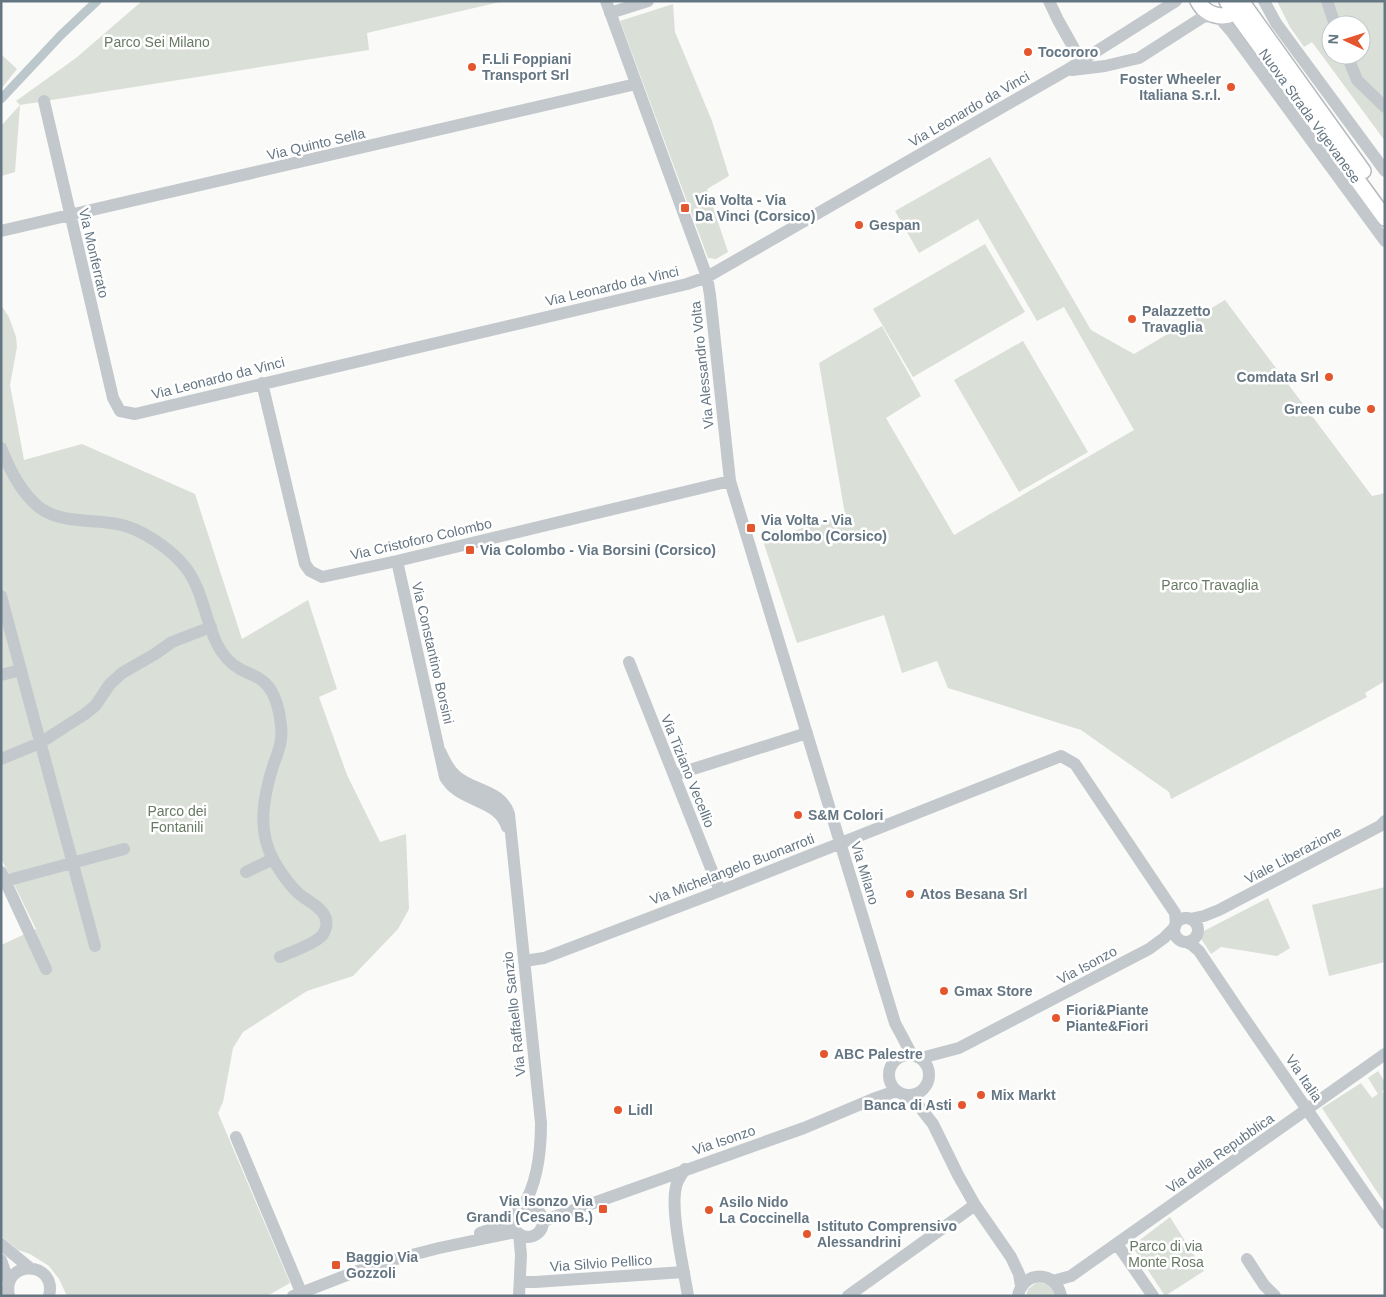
<svg xmlns="http://www.w3.org/2000/svg" width="1386" height="1297" font-family="Arial,sans-serif">
<style>
.green{fill:#dadfd7;fill-rule:evenodd}
.lines{fill:none;stroke-linecap:round;stroke-linejoin:round}
.canal{stroke:#bbc7cb;stroke-width:9}
.major-casing{stroke:#b5babe;stroke-width:18}
.minor{stroke:#c3c8cc;stroke-width:12}
.major{stroke:#fff;stroke-width:15}
.poi-dot{fill:#e4572e;stroke:#fff;stroke-width:2}
.labels{text-anchor:middle;stroke-width:5;stroke-linejoin:round;paint-order:stroke}
.park-label{font-size:14px;fill:#687a64;stroke:#fff}
.poi-label{font-size:14px;font-weight:bold;fill:#657683;stroke:#fff;text-anchor:start}
.street-label{font-size:14px;fill:#657683;stroke:#fff}
</style>
<rect width="100%" height="100%" fill="#fafaf8"/>
<!-- green -->
<path class="green" d="M142,1H504L367,33L369,50L20,105L15,172L1,176V126L20,105L16,101L76,58Z
M1277,1H1385V141L1312,42L1304,47L1290,27ZM1331,25H1361V55H1331Z
M673,4L675,32L712,121L729,176L707,189L728,252L716,259L708,258L620,21Z
M1,54L17,69L1,89Z
M990,157L1091,330L1134,354L1225,300L1372,496L1385,493V681L1365,693L1367,697L1171,799L1169,792L1081,730L948,688L937,661L902,673L884,615L797,643L763,541L845,514L819,363L882,326L921,396L886,418L954,535L1134,430L1064,307L1037,321L978,219L919,253L895,211Z
M985,244L1025,312L913,377L873,309Z
M1,305L9,317L16,337L17,347L10,385L24,460L82,444L195,494L242,639L308,600L337,689L319,697L347,775L380,842L406,834L409,909L398,929L353,976L307,991L243,1032L233,1048L223,1102L218,1113L290,1283L267,1296H67L59,1279L49,1266L30,1254L18,1250L1,1236V945L36,929L1,858Z
M1023,341L1088,452L1019,492L954,380Z
M1385,887V962L1329,976L1312,905Z
M1268,898L1290,948L1277,956L1221,947L1211,954L1198,934Z
M1378,1071L1385,1082V1090L1382,1091L1385,1095V1204L1322,1108L1361,1083L1372,1098L1378,1094L1368,1078Z
M1170,1217L1204,1271L1165,1296L1132,1246Z
M1036,1283C1046,1282 1052,1286 1055,1296H1026L1028,1289Z"/>
<g class="lines">
<!-- canal -->
<path class="canal" d="M1,99L61,35L97,1"/>
<!-- major casing -->
<g class="major-casing">
<path id="major" d="M1198,1C1207,18 1227,20 1242,9
M1227,1L1385,218
M1241,1L1363,171"/>
</g>
<!-- minor -->
<path class="minor" d="M606,1L707,277L710,295L730,481L895,1023L912,1055
M1049,1L1058,20L1081,61
M1264,1L1276,23L1385,171
M1327,1L1335,25
M610,13L648,1
M1218,16L1231,31L1385,241
M1347,55L1357,80L1385,107
M1072,70L1105,66L1139,58L1203,17L1214,15
M44,101L113,398L120,411L135,414L687,284L707,277L1067,70L1176,1
M1,231L636,84
M262,383L305,564L310,571L322,577L397,561L730,481
M1,448C10,470 21,493 40,508C63,524 91,519 117,524C141,528 171,549 186,568C203,591 205,619 217,644C222,654 231,664 240,669C249,674 259,676 266,684C276,694 280,713 281,726C283,741 278,752 273,766C263,798 257,831 274,861C281,873 287,882 297,892C307,902 330,909 326,927C325,932 323,936 318,939C307,947 293,951 280,957
M397,561L445,777C459,803 498,798 507,827
M1,596L95,946
M629,662L720,891
M1,675L21,670
M440,751C444,760 448,769 455,775C472,791 501,789 509,814L541,1123C541,1151 538,1183 522,1208
M1,759L40,743L85,714L95,706L110,684L122,673L155,654L172,642L211,627
M674,775L807,733
M1,872L46,969
M246,872L273,859
M5,881L124,849
M1174 930a12 12 0 1 1 24 0a12 12 0 1 1-24 0Z
M1190,919L1204,916L1219,910L1380,826L1385,821
M1186,942L1192,945L1199,951L1240,1012L1385,1223
M524,961L544,958L712,894L1061,756L1075,764L1175,913L1176,924
M889 1075a20 20 0 1 1 40 0a20 20 0 1 1-40 0Z
M921,1058L959,1048L1149,949L1164,938L1175,927
M908,1096L915,1101L933,1124L958,1175L975,1205L1011,1257L1019,1274L1021,1286
M236,1137L301,1292
M685,1169C682,1175 677,1180 676,1187C670,1210 684,1270 688,1296
M513 1222a15 15 0 1 1 30 0a15 15 0 1 1-30 0Z
M543,1221L804,1128L873,1099L896,1091
M480,1233L513,1222
M1,1244L30,1268
M1117,1244L1153,1296
M1247,1259L1264,1285L1275,1296
M1,1260L9,1283
M1053,1281L1071,1276L1385,1054
M520,1282H535L684,1272
M9,1296C1,1259 58,1260 49,1296
M293,1296L373,1265L439,1248L516,1232
M519,1296L521,1255L519,1234
M848,1296L975,1205
M1018,1296C1023,1270 1056,1270 1061,1296"/>
<!-- major -->
<use href="#major" class="major"/>
</g>
<!-- markers -->
<g class="poi-dot">
<circle cx="1028" cy="52" r="5"/>
<circle cx="472" cy="67" r="5"/>
<circle cx="1231" cy="87" r="5"/>
<rect x="680" y="203" width="10" height="10" rx="2.5"/>
<circle cx="859" cy="225" r="5"/>
<circle cx="1132" cy="319" r="5"/>
<circle cx="1329" cy="377" r="5"/>
<circle cx="1371" cy="409" r="5"/>
<rect x="746" y="523" width="10" height="10" rx="2.5"/>
<rect x="465" y="545" width="10" height="10" rx="2.5"/>
<circle cx="798" cy="815" r="5"/>
<circle cx="910" cy="894" r="5"/>
<circle cx="944" cy="991" r="5"/>
<circle cx="1056" cy="1018" r="5"/>
<circle cx="824" cy="1054" r="5"/>
<circle cx="981" cy="1095" r="5"/>
<circle cx="962" cy="1105" r="5"/>
<circle cx="618" cy="1110" r="5"/>
<rect x="598" y="1204" width="10" height="10" rx="2.5"/>
<circle cx="709" cy="1210" r="5"/>
<circle cx="807" cy="1234" r="5"/>
<rect x="331" y="1260" width="10" height="10" rx="2.5"/>
</g>
<g class="labels">
<!-- park labels -->
<g class="park-label">
<text x="157" y="47">Parco Sei Milano</text>
<text x="1210" y="590">Parco Travaglia</text>
<text x="177" y="816">Parco dei<tspan x="177" dy="16">Fontanili</tspan></text>
<text x="1166" y="1251">Parco di via<tspan x="1166" dy="16">Monte Rosa</tspan></text>
</g>
<!-- poi labels -->
<g class="poi-label">
<text x="1038" y="57">Tocororo</text>
<text x="482" y="64">F.Lli Foppiani<tspan x="482" dy="16">Transport Srl</tspan></text>
<text x="1221" y="84" text-anchor="end">Foster Wheeler<tspan x="1221" dy="16">Italiana S.r.l.</tspan></text>
<text x="695" y="205">Via Volta - Via<tspan x="695" dy="16">Da Vinci (Corsico)</tspan></text>
<text x="869" y="230">Gespan</text>
<text x="1142" y="316">Palazzetto<tspan x="1142" dy="16">Travaglia</tspan></text>
<text x="1319" y="382" text-anchor="end">Comdata Srl</text>
<text x="1361" y="414" text-anchor="end">Green cube</text>
<text x="761" y="525">Via Volta - Via<tspan x="761" dy="16">Colombo (Corsico)</tspan></text>
<text x="480" y="555">Via Colombo - Via Borsini (Corsico)</text>
<text x="808" y="820">S&amp;M Colori</text>
<text x="920" y="899">Atos Besana Srl</text>
<text x="954" y="996">Gmax Store</text>
<text x="1066" y="1015">Fiori&amp;Piante<tspan x="1066" dy="16">Piante&amp;Fiori</tspan></text>
<text x="834" y="1059">ABC Palestre</text>
<text x="991" y="1100">Mix Markt</text>
<text x="952" y="1110" text-anchor="end">Banca di Asti</text>
<text x="628" y="1115">Lidl</text>
<text x="593" y="1206" text-anchor="end">Via Isonzo Via<tspan x="593" dy="16">Grandi (Cesano B.)</tspan></text>
<text x="719" y="1207">Asilo Nido<tspan x="719" dy="16">La Coccinella</tspan></text>
<text x="817" y="1231">Istituto Comprensivo<tspan x="817" dy="16">Alessandrini</tspan></text>
<text x="346" y="1262">Baggio Via<tspan x="346" dy="16">Gozzoli</tspan></text>
</g>
<!-- street labels -->
<g class="street-label">
<text transform="translate(969 109) rotate(-30)" y="5">Via Leonardo da Vinci</text>
<text transform="translate(1310 116) rotate(54)" y="5">Nuova Strada Vigevanese</text>
<text transform="translate(316 144) rotate(-13)" y="5">Via Quinto Sella</text>
<text transform="translate(94 253) rotate(77)" y="5">Via Monferrato</text>
<text transform="translate(612 286) rotate(-13)" y="5">Via Leonardo da Vinci</text>
<text transform="translate(702 365) rotate(-96)" y="5">Via Alessandro Volta</text>
<text transform="translate(218 378) rotate(-14)" y="5">Via Leonardo da Vinci</text>
<text transform="translate(421 539) rotate(-13)" y="5">Via Cristoforo Colombo</text>
<text transform="translate(433 653) rotate(77)" y="5">Via Constantino Borsini</text>
<text transform="translate(688 771) rotate(68)" y="5">Via Tiziano Vecellio</text>
<text transform="translate(1293 855) rotate(-28)" y="5">Viale Liberazione</text>
<text transform="translate(732 869) rotate(-21)" y="5">Via Michelangelo Buonarroti</text>
<text transform="translate(865 873) rotate(73)" y="5">Via Milano</text>
<text transform="translate(1087 965) rotate(-28)" y="5">Via Isonzo</text>
<text transform="translate(514 1014) rotate(-96)" y="5">Via Raffaello Sanzio</text>
<text transform="translate(1304 1078) rotate(56)" y="5">Via Italia</text>
<text transform="translate(724 1140) rotate(-19)" y="5">Via Isonzo</text>
<text transform="translate(1220 1153) rotate(-35)" y="5">Via della Repubblica</text>
<text transform="translate(601 1263) rotate(-4)" y="5">Via Silvio Pellico</text>
</g>
</g>
<!-- border -->
<rect width="1386" height="1297" fill="none" stroke="#657683" stroke-width="5"/>
<!-- north arrow -->
<g transform="translate(1346 40) rotate(274)"><circle r="24" fill="#ffffff" stroke="#c1c8cd"/>
<path d="M0-4L9 19L0 12L-9 19Z" fill="#e4572e"/>
<text y="-8" font-size="14" font-weight="bold" text-anchor="middle" fill="#657683">N</text>
</g>
</svg>
